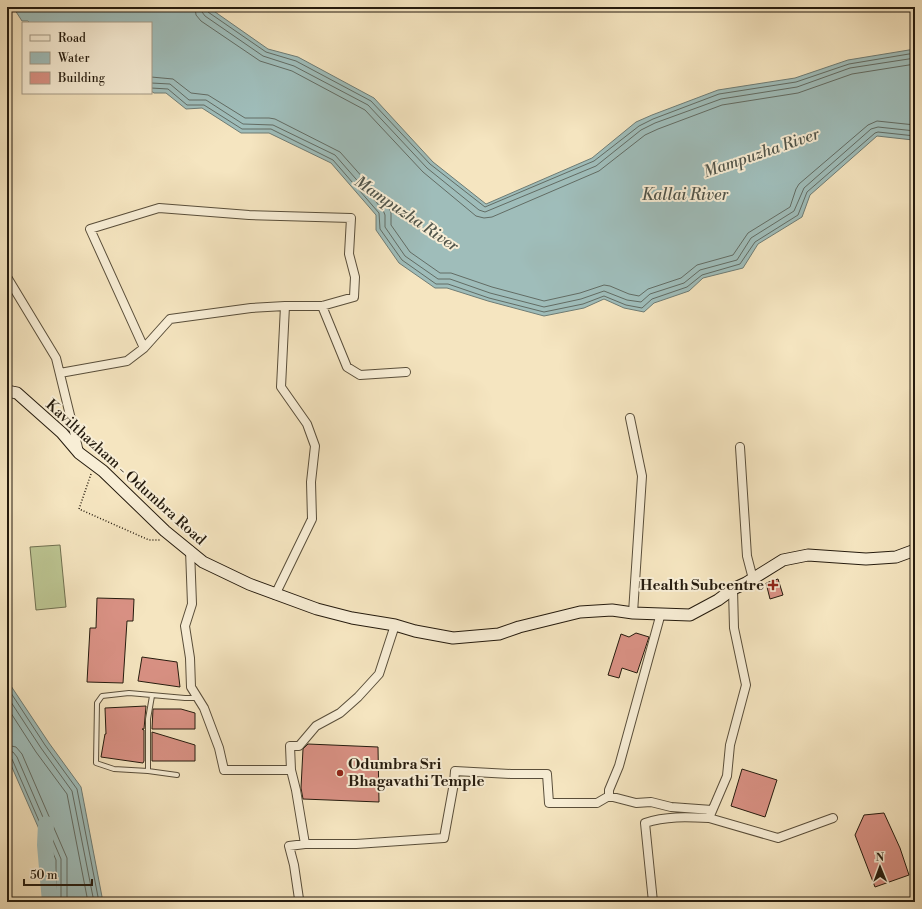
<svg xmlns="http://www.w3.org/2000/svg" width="922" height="909" font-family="'Libre Bodoni',serif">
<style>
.green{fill:#bcc592;stroke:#707050}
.water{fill:#9fbdba;stroke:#6e7c75}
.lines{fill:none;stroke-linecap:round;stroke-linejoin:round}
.shore{stroke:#626c64;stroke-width:1}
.river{stroke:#9fbdba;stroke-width:16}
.building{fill:#d99184;stroke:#251b0e}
.lane-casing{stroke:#594e3a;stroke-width:6}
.street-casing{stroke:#594e3a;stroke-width:10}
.secondary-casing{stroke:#251b0e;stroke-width:13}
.path{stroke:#251b0e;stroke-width:1.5;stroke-dasharray:1 2;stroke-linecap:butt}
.lane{stroke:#f8eed6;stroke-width:4}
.street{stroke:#f8eed6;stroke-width:8}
.secondary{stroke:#f8eed6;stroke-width:11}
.poi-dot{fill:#8f2418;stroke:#f8eed6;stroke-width:1.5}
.labels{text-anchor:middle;stroke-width:4;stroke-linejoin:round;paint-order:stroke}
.street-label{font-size:15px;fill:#251b0e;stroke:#f8eed6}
.poi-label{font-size:15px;font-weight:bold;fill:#251b0e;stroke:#f8eed6;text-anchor:end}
.water-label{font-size:16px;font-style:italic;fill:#50544a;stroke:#f8eed6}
</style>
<rect width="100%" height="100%" fill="#f5e5c0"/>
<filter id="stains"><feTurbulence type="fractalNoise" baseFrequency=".005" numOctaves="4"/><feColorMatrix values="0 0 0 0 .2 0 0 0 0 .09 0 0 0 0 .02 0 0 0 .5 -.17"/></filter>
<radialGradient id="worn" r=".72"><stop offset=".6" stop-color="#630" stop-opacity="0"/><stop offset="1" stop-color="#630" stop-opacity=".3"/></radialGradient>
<!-- green -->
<path class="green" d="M60,545L66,607L36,610L30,547Z"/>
<!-- water -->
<path class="water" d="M13,7H208L268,49L298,57L374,98L433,162L486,204L592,158L636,122L652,115L718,90L795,78L848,60L915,49V139L913,140L877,136L810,195L802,217L758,244L743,268L703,278L689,291L654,303L644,312L624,308L604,299L584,308L544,316L488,301L447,288H435L399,263L376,230V215L331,163L269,133H241L202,108L186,109L166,93H154L151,91V23H30L28,21H22Z
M7,680L49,743L81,787L103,902H52L53,861L7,756Z"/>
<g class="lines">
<!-- shore -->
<path class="shore" d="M195,7L196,15L201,21L260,61L292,71L365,110L423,172L476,216L484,218L492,217L599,171L645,135L658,129L722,105L798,93L852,74L915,64
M201,7L202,12L205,16L263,56L294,66L368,105L427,168L479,210L485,212L596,166L641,130L655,123L721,99L797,87L850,68L915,58
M206,7L208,12L266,52L296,61L371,101L430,164L485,207L594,161L639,126L653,119L719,94L796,82L849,64L915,53
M151,77L173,79L191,93L208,95L245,118H269L275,119L340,152L389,207L391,213V225L410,252L440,273H451L492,287L544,301L580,293L604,285L610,286L629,294L639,296L648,289L681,278L697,265L733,255L748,233L790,207L796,189L799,184L868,125L877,121L915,125
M151,83L170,84L189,100H206L243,124L273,125L335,155L383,210L385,215V227L405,256L438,279H450L490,293L544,307L581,299L604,291L627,300L641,302L650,294L684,283L700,270L737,260L751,238L794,211L804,188L871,129L878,127L915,131
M151,88L168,89L187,105H204L242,129H271L333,160L379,213L380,229L402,260L436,284H448L489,298L544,312L583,304L604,296L626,305L642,308L652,299L687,287L702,275L740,264L755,242L798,215L807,192L875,133L878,132L915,136
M7,687L45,745L77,789L99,902
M7,696L41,748L72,791L94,902
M7,707L36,752L67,794L88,902
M7,745L16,747L22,754L67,858V902
M7,751L13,752L17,757L61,859V902
M7,756L10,757L12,759L56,860V902"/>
<!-- river -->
<path class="river" d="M46,824L45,845L50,902"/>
</g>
<!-- building -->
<path class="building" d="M778,579L783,595L770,599L766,583Z
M97,598L134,599L133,621H127L123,683L87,682L90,628H96Z
M636,633L649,637L637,673L622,668L619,678L608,675L621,634L629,637Z
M142,657L177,662L180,687L138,681Z
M146,706L144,729H142L144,730V761L143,763L101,757L105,734H106L105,708Z
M153,709H181L195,713V729H152Z
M152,732L195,745V761H152Z
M308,744L378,747L379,802L303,799L301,788L303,749Z
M742,769L777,780L765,817L731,806Z
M884,813L900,848L909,875L875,887L855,835L864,815Z"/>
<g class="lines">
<!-- lane casing -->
<g class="lane-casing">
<path id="lane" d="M148,771V719L152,696
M177,775L148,771L114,769L96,763L97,703L102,696L129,693L185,698H198"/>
</g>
<!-- street casing -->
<g class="street-casing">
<path id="street" d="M7,277L56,358L79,452
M322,306L347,367L360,375L406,372
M60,373L127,361L144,348L170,319L251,308L285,306H322L354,297L355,277L349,254L351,218L249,215L159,208L90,229L144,348
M630,418L642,476L633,613
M740,447L747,556L753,579
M190,550L192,604L185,626L190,658L191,687L204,708L219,748L224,770H291L290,746H299L316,726L340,713L358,697L379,674L395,625
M733,589L734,628L746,685L730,745L727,776L709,818L778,838L833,818
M275,595L312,519L311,482L315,446L307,424L281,387L285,306
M661,613L619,766L609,790V796L636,803L651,802L671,807L712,810
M291,770L296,790L305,844L289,846L294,865L299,899L297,902
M305,844H356L444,838L454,783L455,771L511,774H547L549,803H597L609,796
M653,902L645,823C666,816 687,817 709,818"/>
</g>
<!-- secondary casing -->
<g class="secondary-casing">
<path id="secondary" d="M7,391L17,393L62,433L79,453L103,471L165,531L203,562L249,584L317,609L352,618L395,625L415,631L453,638L499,634L519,627L580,612L612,610L633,613L690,615L718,600L733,589L746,583L783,560L808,555L866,559L896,557L915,550"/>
</g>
<!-- path -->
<path class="path" d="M91,474L79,509L149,540H160"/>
<!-- lane -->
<use href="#lane" class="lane"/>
<!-- street -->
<use href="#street" class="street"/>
<!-- secondary -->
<use href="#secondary" class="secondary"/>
</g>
<!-- markers -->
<g class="poi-dot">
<path d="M771 579h4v4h4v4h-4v4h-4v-4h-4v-4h4z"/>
<circle cx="340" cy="773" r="4"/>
</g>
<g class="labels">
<!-- street labels -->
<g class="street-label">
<text transform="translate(126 472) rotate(42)" y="5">Kavilthazham - Odumbra Road</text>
</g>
<!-- poi labels -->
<g class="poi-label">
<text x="764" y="590">Health Subcentre</text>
<text x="348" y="769" text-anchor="start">Odumbra Sri<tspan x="348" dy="17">Bhagavathi Temple</tspan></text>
</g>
<!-- water labels -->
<g class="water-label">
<text transform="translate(761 152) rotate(-19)" y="6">Mampuzha River</text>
<text x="685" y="200">Kallai River</text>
<text transform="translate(407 213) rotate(34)" y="6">Mampuzha River</text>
</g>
</g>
<!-- margin -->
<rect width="922" height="909" fill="none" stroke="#f5e5c0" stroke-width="24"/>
<rect x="8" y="8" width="906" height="893" fill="none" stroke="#251b0e" stroke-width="2"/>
<rect x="12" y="12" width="898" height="885" fill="none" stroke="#251b0e"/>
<!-- legend -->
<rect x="22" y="22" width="130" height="72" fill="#f8eed6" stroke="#a49a86"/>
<rect x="30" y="35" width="20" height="6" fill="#f8eed6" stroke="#a49a86"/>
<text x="58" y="42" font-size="12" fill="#251b0e">Road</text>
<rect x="30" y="52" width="20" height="12" fill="#9fbdba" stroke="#a49a86"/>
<text x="58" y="62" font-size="12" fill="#251b0e">Water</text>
<rect x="30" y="72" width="20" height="12" fill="#d99184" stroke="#a49a86"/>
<text x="58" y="82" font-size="12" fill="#251b0e">Building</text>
<!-- north arrow -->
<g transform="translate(880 867) rotate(359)" stroke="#f8eed6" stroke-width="3" paint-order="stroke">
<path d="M0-3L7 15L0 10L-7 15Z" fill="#251b0e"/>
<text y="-6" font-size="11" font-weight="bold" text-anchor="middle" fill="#251b0e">N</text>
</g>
<!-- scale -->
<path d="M24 879v6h68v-6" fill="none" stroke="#251b0e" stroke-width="2"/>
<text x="30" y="879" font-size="12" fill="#251b0e" stroke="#f8eed6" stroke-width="3" paint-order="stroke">50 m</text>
<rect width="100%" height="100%" filter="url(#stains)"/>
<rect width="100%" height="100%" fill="url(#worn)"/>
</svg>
